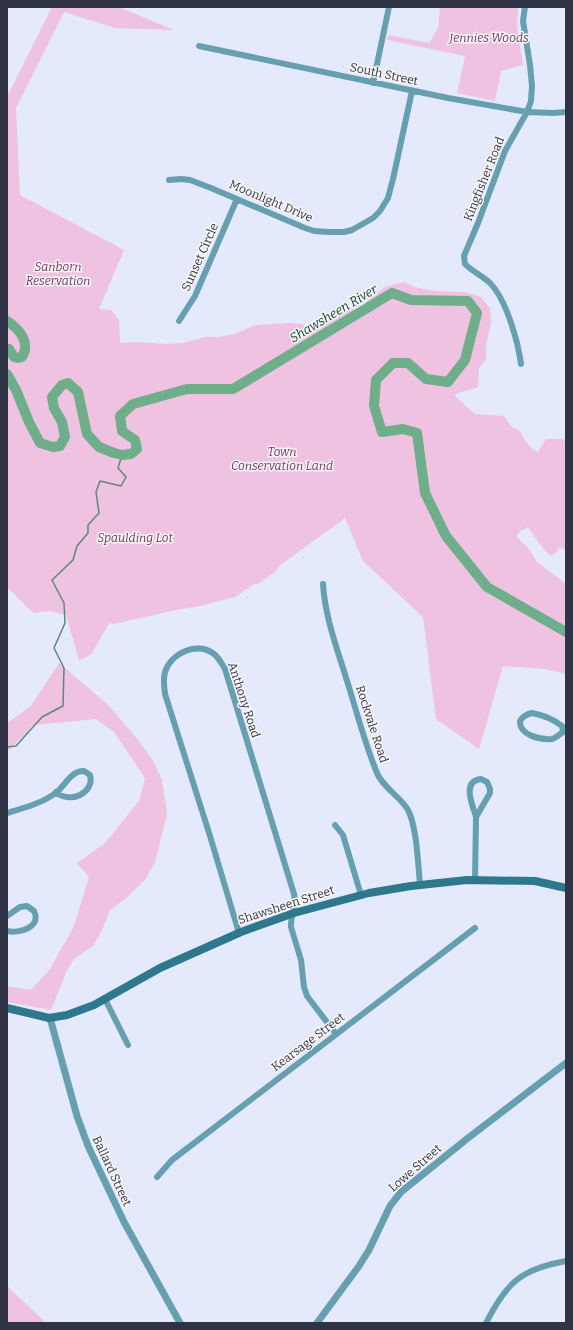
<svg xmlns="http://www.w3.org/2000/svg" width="573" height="1330" font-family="Bitter,serif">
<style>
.green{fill:#eec2e0}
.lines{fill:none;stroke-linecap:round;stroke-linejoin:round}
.stream{stroke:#5c8975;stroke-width:1.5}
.river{stroke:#6fae8a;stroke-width:10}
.minor{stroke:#66a0b0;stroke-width:6}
.tertiary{stroke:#66a0b0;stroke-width:7}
.secondary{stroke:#2d788c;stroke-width:8}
.labels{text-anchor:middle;stroke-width:3;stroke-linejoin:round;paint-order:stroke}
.park-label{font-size:12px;font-style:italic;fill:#753264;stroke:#f7f7f7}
.street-label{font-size:12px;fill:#303245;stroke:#f7f7f7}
.water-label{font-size:13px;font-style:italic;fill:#0a3f27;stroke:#f7f7f7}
</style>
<rect width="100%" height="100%" fill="#e5e9fc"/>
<!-- green -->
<path class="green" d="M52,7H119L174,30L115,28L64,12L16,108L20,195L124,250L99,309L111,310L119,320L120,343L137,342L166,344L183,343L205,337H218L235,334L255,325L290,323L303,324L309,331L332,318L351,309L360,308L374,295L385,287L404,282L414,287L436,291L465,292L481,297L490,308L491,322L486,346V360L479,368L478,387L455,394L456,397L475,414L504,416L512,427L520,431L526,442L532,449L538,452L546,439H562L566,441V552L564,549L559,548L556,553L551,556L544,550L528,527L518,533L517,537L528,548L537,562L566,584V674L546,669L503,666L479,749L436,719L423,617L363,561L345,518L279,566L275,572L258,584H254L235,597L200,606L181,609L113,624L109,623L91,655L79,660L66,615L50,611L33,613L7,587V97Z
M440,7H518L517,25L523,65L501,71L495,101L457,93L465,56L387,40L388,35L429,43L438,28Z
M59,663L106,703L135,736L152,759L162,780L167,814L155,862L145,880L125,899L110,910L102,930L93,946L74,959L67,970L51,1010L7,1002V986L31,990L50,969L74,926L89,877L77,863L105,843L139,801L145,778L114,732L96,719L34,725L7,752V723L31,706Z
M7,1286L44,1321L43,1323H7Z"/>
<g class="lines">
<!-- stream -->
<path class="stream" d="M7,747L16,746L42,717L63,706L64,668L54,648L65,623L64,603L52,580L73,560L77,546L88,533V525L99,513L96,492L100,481L121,486L126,477L118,468L122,455"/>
<!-- river -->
<path class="river" d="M7,321C19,329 31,342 22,357L18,358L14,357L9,349H7
M7,374L16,390L29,422L40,443L53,447L60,446L65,437L62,422L54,408L52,397L62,385L68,383L78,392L87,434L99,447L114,453L122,455L131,454L137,449L135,440L122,431L120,416L133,404L187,389H233L392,293L411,300L468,301L477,313L465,360L448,382L426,379L408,363H393L376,380L374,406L382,432L403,429L417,433L425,493L446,536L487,587L566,632"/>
<!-- minor -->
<path class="minor" d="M199,46L448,98L527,112L553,113L566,112
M373,83L389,7
M169,180L181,179L190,180L211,188L305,228L314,231L329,232H344L352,230L373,218L380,211L388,198L393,179L412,91
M179,321L195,296L237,199
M521,364C518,341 506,299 490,283C483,276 473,272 465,264L464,256L478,223L505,151L527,112L531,101L532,86L530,65L523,21L525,7
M323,584C325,618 338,651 348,684C357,713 365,744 377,773C383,788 400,796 408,810C417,827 418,865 420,884
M532,713C543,715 553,719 562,726L563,732C559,735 556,738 552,739C540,740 519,735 520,721C523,716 527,714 532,713Z
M7,813C24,808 43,803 57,792C65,785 72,770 84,771L90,775C95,792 71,805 56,792
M335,825L343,835L361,895
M475,880L476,817L490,793V789L487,782L481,779C461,781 473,806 476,817
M7,916L20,907L27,906L34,911C42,927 19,934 7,931
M239,933L210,836L165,694C164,687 163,679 165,672C171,653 197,641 214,654C219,658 222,664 225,669L294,894C297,909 290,915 291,927L301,960L304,987L307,996L336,1034
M105,999L128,1045
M157,1177L172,1160L475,928
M486,1323C506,1283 521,1269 566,1261"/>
<!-- tertiary -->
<path class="tertiary" d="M50,1018L77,1116L88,1146L124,1222L180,1323
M317,1323L359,1266L369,1250L390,1206L401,1192L468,1138L566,1063"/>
<!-- secondary -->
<path class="secondary" d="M7,1008L49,1018L67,1015L94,1005L160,968L241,932L294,913L369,893L411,886L467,880L535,881L566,888"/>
</g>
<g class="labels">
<!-- park labels -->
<g class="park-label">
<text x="489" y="42">Jennies Woods</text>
<text x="58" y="271">Sanborn<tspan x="58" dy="14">Reservation</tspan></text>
<text x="282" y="456">Town<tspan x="282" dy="14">Conservation Land</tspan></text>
<text x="135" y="542">Spaulding Lot</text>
</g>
<!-- street labels -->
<g class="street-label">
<text transform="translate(384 74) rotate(12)" y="4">South Street</text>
<text transform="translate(484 179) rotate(-68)" y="4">Kingfisher Road</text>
<text transform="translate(271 201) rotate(23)" y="4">Moonlight Drive</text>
<text transform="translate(200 257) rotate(-66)" y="4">Sunset Circle</text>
<text transform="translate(244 700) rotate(72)" y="4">Anthony Road</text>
<text transform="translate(372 724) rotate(72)" y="4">Rockvale Road</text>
<text transform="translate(286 905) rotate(-18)" y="4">Shawsheen Street</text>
<text transform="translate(308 1042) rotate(-37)" y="4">Kearsage Street</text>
<text transform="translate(415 1168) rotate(-41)" y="4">Lowe Street</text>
<text transform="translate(112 1171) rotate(65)" y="4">Ballard Street</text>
</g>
<!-- water labels -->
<g class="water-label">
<text transform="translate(333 313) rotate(-31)" y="5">Shawsheen River</text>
</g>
</g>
<!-- border -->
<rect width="573" height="1330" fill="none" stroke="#303245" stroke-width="16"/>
</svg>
